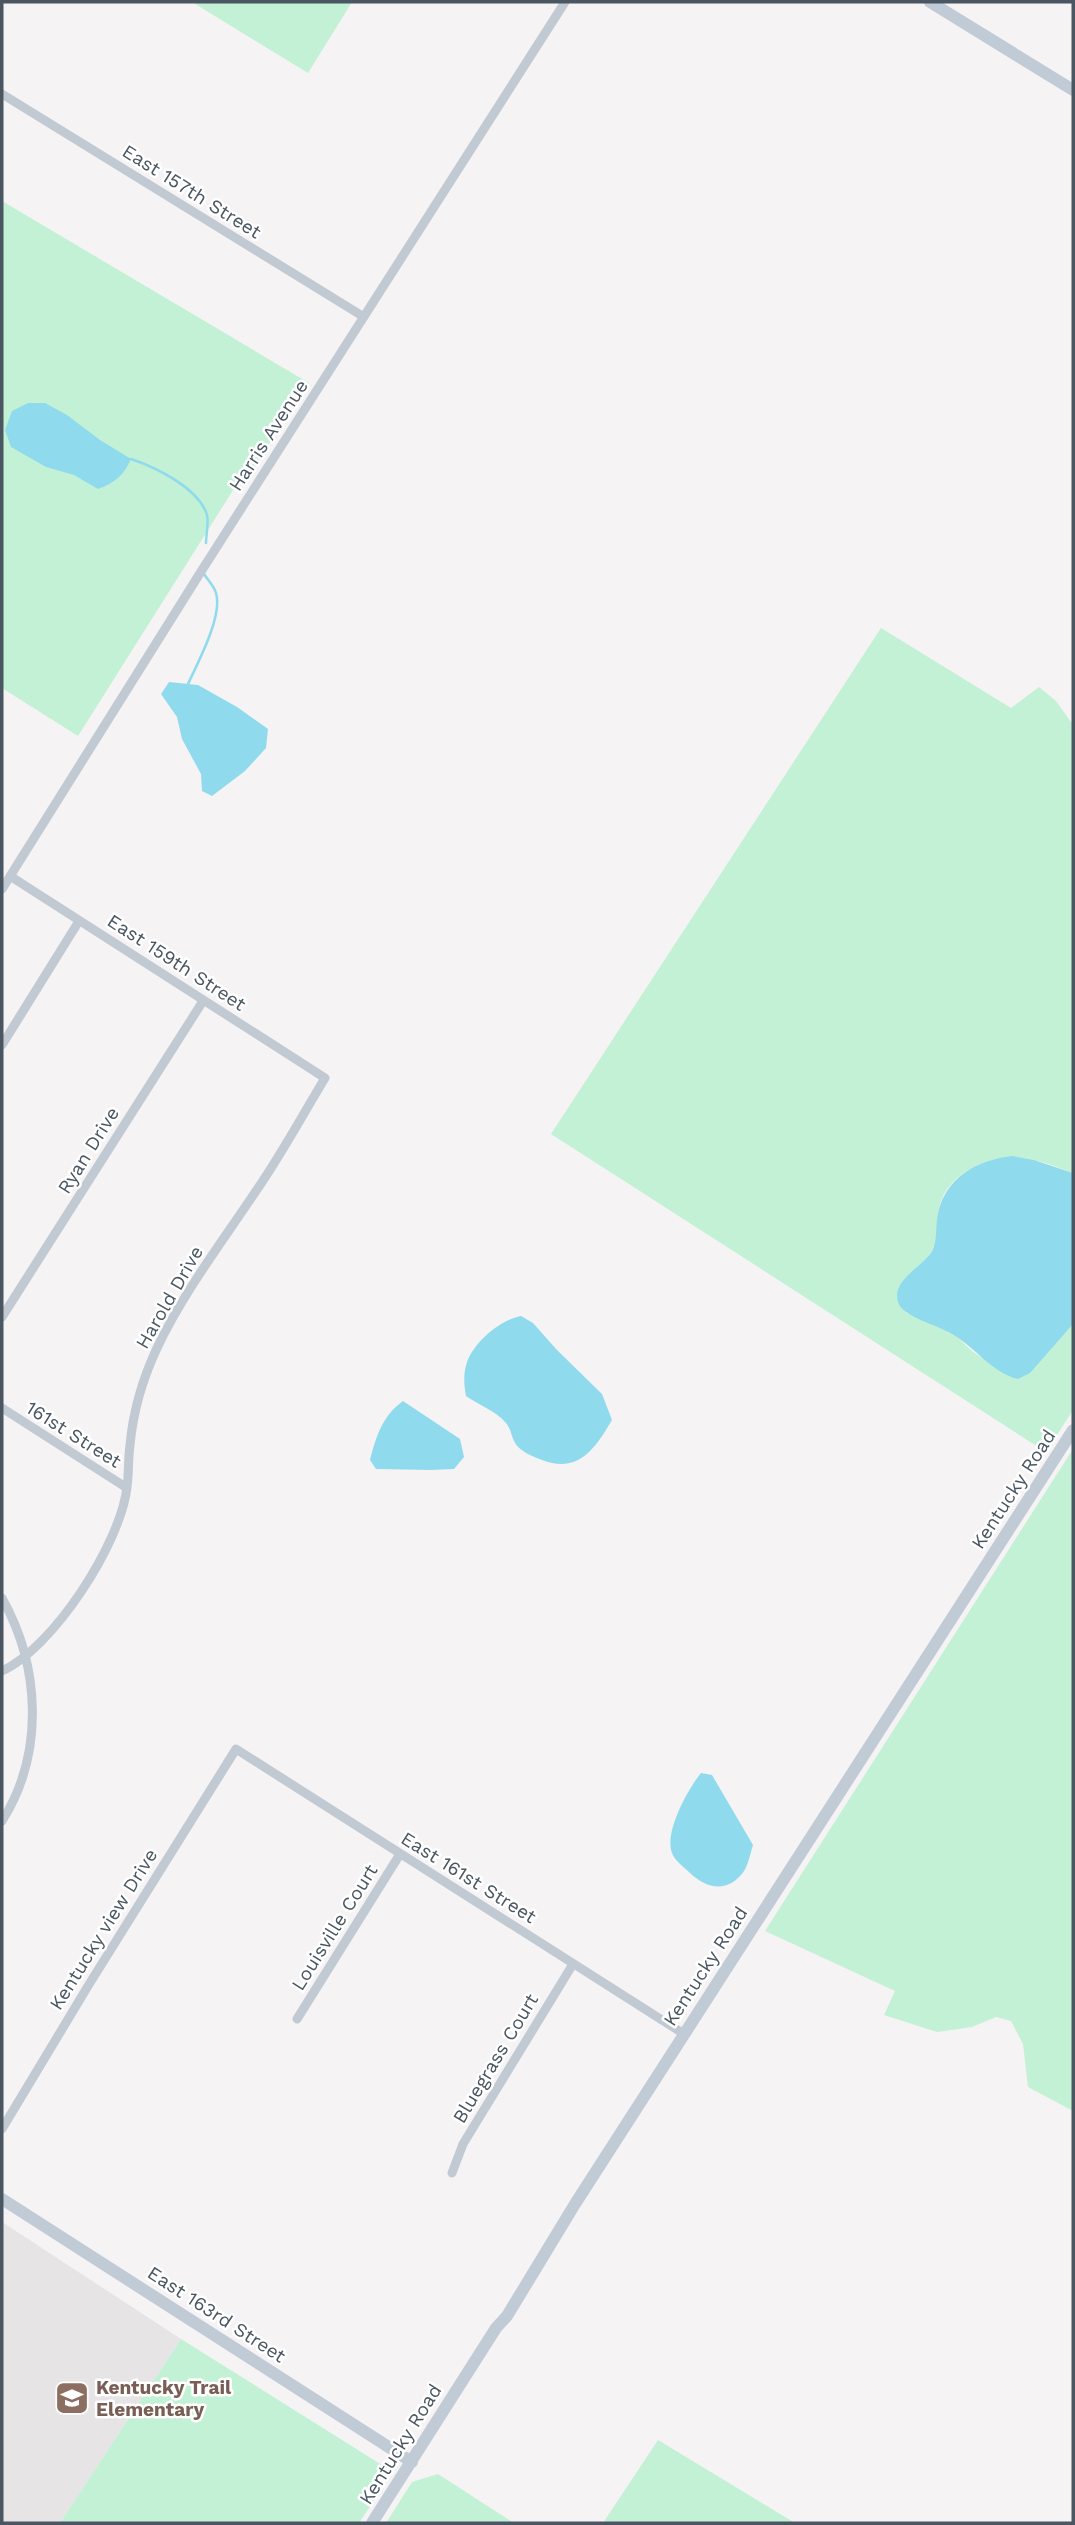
<svg xmlns="http://www.w3.org/2000/svg" width="1075" height="2525" font-family="'Work Sans',sans-serif">
<style>
.education{fill:#e6e4e5}
.green{fill:#c3f1d5}
.water{fill:#90daee}
.lines{fill:none;stroke-linecap:round;stroke-linejoin:round}
.stream{stroke:#90daee;stroke-width:2.5}
.street{stroke:#c1cad2;stroke-width:9}
.secondary{stroke:#c1cbd6;stroke-width:12}
.labels{text-anchor:middle;stroke-width:5;stroke-linejoin:round;paint-order:stroke}
.street-label{font-size:19px;fill:#4a5661;stroke:#fff}
.education-label{font-size:19px;font-weight:bold;fill:#785e54;stroke:#fff;text-anchor:start}
</style>
<rect width="100%" height="100%" fill="#f5f3f3"/>
<!-- education -->
<path class="education" d="M2,2222L181,2339L60,2523H2Z"/>
<!-- green -->
<path class="green" d="M192,2H352L308,73Z
M2,201L309,383L252,470L247,468L78,736L2,688Z
M881,628L1011,708L1039,687L1056,701L1073,725V1173C1035,1159 1008,1148 969,1170C956,1177 946,1187 941,1201C937,1214 938,1226 936,1239C933,1257 916,1269 903,1281L906,1313L931,1322L955,1335L972,1351L1010,1377L1057,1341L1073,1324V1410L1046,1452L551,1134Z
M1073,1449V2111L1028,2087L1023,2044L1011,2021L996,2017L972,2027L937,2032L884,2015L895,1991L765,1931Z
M181,2339L393,2472L359,2523H60Z
M658,2440L795,2523H603Z
M438,2474L514,2523H386L412,2482Z"/>
<!-- water -->
<path class="water" d="M28,403H45L67,415L100,440L131,459C124,475 115,483 98,489L74,475L46,467L11,447L5,430L12,411Z
M169,682L198,685L237,707L268,729L266,748L245,771L212,796L202,791L201,774L182,739L177,717L161,694Z
M1012,1156L1034,1160L1073,1173V1324L1030,1373L1018,1379C992,1373 975,1347 952,1334C938,1325 902,1317 898,1302C891,1280 923,1267 932,1251C938,1240 935,1226 938,1214C945,1177 978,1160 1012,1156Z
M521,1316L533,1323L557,1350L602,1394L612,1420C595,1449 578,1474 542,1460C532,1456 521,1452 515,1443C511,1436 511,1429 506,1423C495,1410 480,1406 466,1396C464,1385 463,1374 467,1362C475,1341 500,1320 521,1316Z
M403,1401L460,1439L464,1457L454,1469L431,1470L376,1469L370,1460C376,1437 382,1416 403,1401Z
M701,1773L712,1775L753,1845C750,1854 748,1868 741,1875C725,1893 706,1888 690,1873C684,1867 675,1861 672,1853C664,1832 688,1789 701,1773Z"/>
<g class="lines">
<!-- stream -->
<path class="stream" d="M131,459C155,467 199,488 207,515C209,522 206,535 206,543
M188,684C198,662 223,616 216,593C214,586 207,579 204,574"/>
<!-- street -->
<path class="street" d="M2,94L364,317
M2,889L202,570L565,2
M2,1045L79,921
M2,1317L203,1001
M2,1408L127,1488
M2,1598C40,1666 45,1753 2,1821
M2,1671C53,1648 121,1543 127,1487C129,1473 128,1459 130,1445C133,1412 143,1378 157,1348C183,1293 222,1242 256,1191C281,1155 302,1116 325,1078L10,876
M297,2019L400,1854
M2,2129L88,1986L236,1749L684,2034
M452,2173L463,2144L573,1964"/>
<!-- secondary -->
<path class="secondary" d="M930,2L1073,90
M2,2199L412,2462
M372,2523L496,2328L507,2316L575,2204L1073,1430"/>
</g>
<!-- icons -->
<defs>
<g id="school-square" transform="scale(1.75)"><rect x="-9" y="-9" width="18" height="18" rx="4" fill="#8d6e63" stroke="#fff"/><path d="M0-5L7-2L0 1L-7-2ZM-4 1L0 2.5L4 1V4Q0 6-4 4Z" fill="#fff"/></g>
</defs>
<g fill-rule="evenodd">
<use href="#school-square" x="72" y="2398"/>
</g>
<g class="labels">
<!-- street labels -->
<g class="street-label">
<text transform="translate(192 191) rotate(32)" y="7">East 157th Street</text>
<text transform="translate(268 435) rotate(-57)" y="7">Harris Avenue</text>
<text transform="translate(177 962) rotate(33)" y="7">East 159th Street</text>
<text transform="translate(88 1150) rotate(-58)" y="7">Ryan Drive</text>
<text transform="translate(169 1297) rotate(-60)" y="7">Harold Drive</text>
<text transform="translate(74 1434) rotate(32)" y="7">161st Street</text>
<text transform="translate(1013 1489) rotate(-57)" y="7">Kentucky Road</text>
<text transform="translate(469 1877) rotate(32)" y="7">East 161st Street</text>
<text transform="translate(334 1927) rotate(-58)" y="7">Louisville Court</text>
<text transform="translate(103 1929) rotate(-58)" y="7">Kentucky view Drive</text>
<text transform="translate(705 1966) rotate(-57)" y="7">Kentucky Road</text>
<text transform="translate(495 2058) rotate(-59)" y="7">Bluegrass Court</text>
<text transform="translate(217 2314) rotate(33)" y="7">East 163rd Street</text>
<text transform="translate(400 2444) rotate(-58)" y="7">Kentucky Road</text>
</g>
<!-- education labels -->
<g class="education-label">
<text x="96" y="2394">Kentucky Trail<tspan x="96" dy="22">Elementary</tspan></text>
</g>
</g>
<!-- border -->
<rect width="1075" height="2525" fill="none" stroke="#4a5661" stroke-width="7"/>
</svg>
